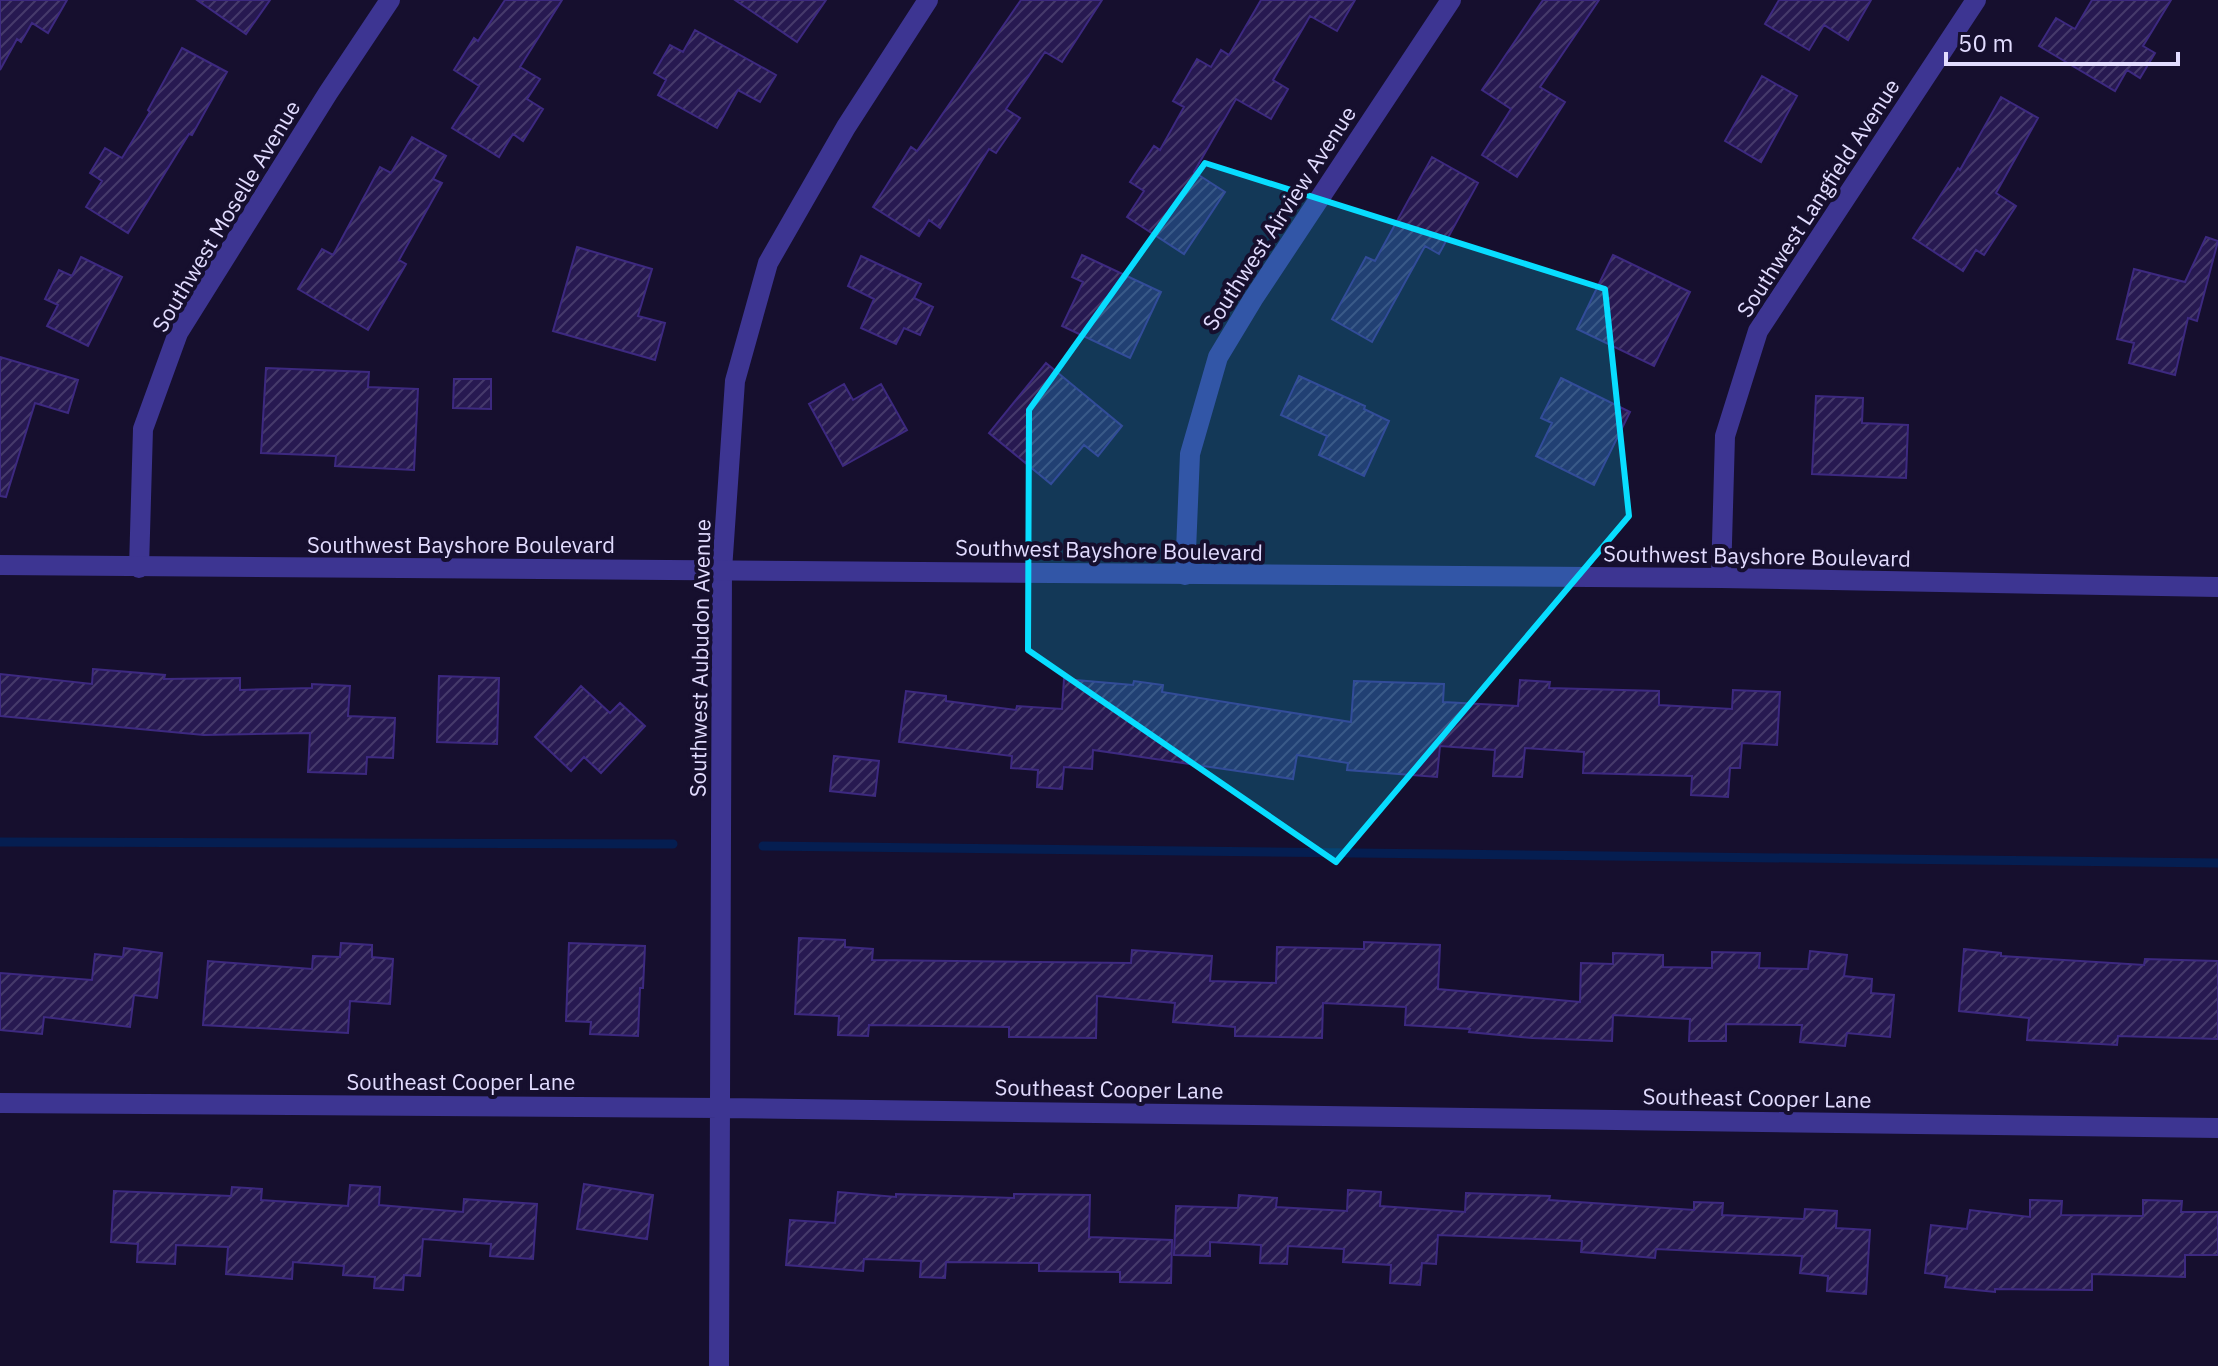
<svg xmlns="http://www.w3.org/2000/svg" width="2218" height="1366" font-family="'IBM Plex Sans',sans-serif">
<style>
.lines{fill:none;stroke-linecap:round;stroke-linejoin:round}
.stream{stroke:#051e51;stroke-width:9}
.building{fill:url(#building-hatch);stroke:#3d2980;stroke-width:2}
.minor{stroke:#3d3592;stroke-width:20}
.tertiary{stroke:#3d3592;stroke-width:20}
.marked{fill:#08ddff;fill-opacity:0.2;stroke:#08ddff;stroke-width:6;stroke-linejoin:round}
.labels{text-anchor:middle;stroke-width:8;stroke-linejoin:round;paint-order:stroke}
.street-label{font-size:22px;fill:#e2dcff;stroke:#160f2e}
</style>
<defs>
<pattern id="building-hatch" width="6" height="6" patternUnits="userSpaceOnUse" patternTransform="scale(2)"><rect width="6" height="6" fill="#271951"/><path d="M-1 1l2-2M0 6l6-6M5 7l2-2" fill="none" stroke="#463a6b"/></pattern>
</defs>
<rect width="100%" height="100%" fill="#160f2e"/>
<g class="lines">
<!-- stream -->
<path class="stream" d="M0,842L673,844
M763,846L2218,863"/>
</g>
<!-- building -->
<path class="building" d="M0,0H67L48,33L32,23L21,42L17,39L0,70Z
M197,0H270L246,34Z
M505,0H562L520,67L540,79L527,99L543,109L523,141L513,134L499,157L452,128L479,86L454,70L474,38L478,41Z
M735,0H826L797,42Z
M1021,0H1102L1062,62L1045,52L1006,109L1020,118L996,153L989,149L940,228L929,220L919,236L873,207L911,147L917,151Z
M1261,0H1355L1337,31L1310,16L1273,80L1288,89L1271,119L1236,99L1194,172L1225,192L1184,254L1127,217L1144,191L1130,182L1154,146L1160,150L1184,107L1173,101L1197,59L1211,67L1221,50L1229,55Z
M1543,0H1599L1540,87L1565,102L1517,177L1482,155L1511,109L1482,90Z
M1779,0H1871L1848,40L1824,25L1809,50L1765,24Z
M2092,0H2171L2143,46L2155,53L2140,78L2127,70L2115,91L2039,46L2056,18L2075,29Z
M695,30L776,75L760,102L738,90L717,128L658,95L666,80L654,73L670,45L683,52Z
M182,48L227,72L192,135L189,134L128,233L86,207L102,181L90,173L105,148L122,158L150,112L148,110Z
M1762,76L1797,96L1761,162L1725,141Z
M2001,97L2038,118L1996,193L2016,206L1984,255L1976,250L1963,271L1913,238L1958,168L1960,170Z
M412,137L446,156L433,179L442,183L399,260L406,264L368,330L298,289L322,249L333,255L380,167L391,173Z
M1432,157L1478,183L1439,254L1425,246L1372,342L1332,319L1366,257L1375,261Z
M2206,237L2218,241L2197,321L2188,318L2175,375L2129,363L2134,343L2117,339L2134,269L2185,282Z
M577,247L652,269L638,316L665,323L655,360L553,331Z
M1082,255L1161,292L1130,358L1062,326L1083,282L1072,277Z
M1613,255L1690,292L1654,366L1577,329Z
M861,256L921,284L914,298L933,307L920,335L904,328L896,344L861,328L874,299L848,286Z
M81,257L122,277L88,346L47,326L58,305L45,299L59,270L72,276Z
M0,357L78,380L68,413L35,403L6,497L0,496Z
M1046,363L1122,426L1098,456L1084,445L1051,484L989,433Z
M266,368L369,372L368,387L418,389L414,470L335,466L336,456L261,453Z
M1299,376L1365,406L1364,409L1389,421L1364,476L1319,455L1327,436L1281,415Z
M1561,378L1630,412L1594,485L1536,456L1552,423L1541,418Z
M454,379H491V409L453,408Z
M844,384L853,400L881,384L907,430L843,466L809,404Z
M1816,396L1863,398L1862,423L1908,425L1906,478L1812,474Z
M93,669L165,675L164,679L240,678V690L312,688V684L350,686L348,716L395,718L393,758L367,757L366,774L308,772L310,733L204,735L0,716V674L92,684Z
M439,676L499,678L497,744L437,742Z
M1064,679L1133,685L1134,681L1163,685L1162,692L1351,722L1354,681L1444,684L1443,702L1518,706L1520,680L1550,682L1549,688L1659,691V705L1732,709L1733,690L1780,692L1777,745L1742,743L1740,768H1730L1728,797L1691,795L1692,776L1583,773L1584,752L1525,748L1522,777L1493,776L1495,750L1440,746L1437,777L1347,770L1348,763L1297,755L1293,779L1093,750L1092,769L1064,767L1062,789L1037,787L1038,770L1011,768L1012,756L899,742L906,691L946,696V701L1016,710L1017,706L1062,709Z
M581,686L610,713L620,703L645,726L601,773L584,757L571,771L535,737Z
M834,756L879,761L875,796L830,791Z
M799,938L845,940V947L873,949L872,960L1131,963L1132,950L1212,956L1210,981L1276,983L1277,947L1364,949V942L1440,945L1438,989L1580,1002L1581,963L1613,964V953L1663,955V967L1712,968V952L1760,953L1759,968L1808,969L1810,951L1847,955L1844,976L1872,979L1871,993L1894,995L1890,1037L1847,1033L1845,1046L1800,1042L1802,1025L1726,1024V1041H1689L1690,1019L1613,1015L1612,1041L1532,1038L1469,1032L1470,1029L1405,1025L1406,1007L1323,1003L1322,1038L1235,1036V1027L1173,1022L1175,1003L1097,996L1096,1038L1009,1037V1027L869,1025L868,1036L838,1035L839,1016L795,1014Z
M341,943L372,945V957L393,959L390,1004L350,1001L348,1033L203,1025L208,961L312,969L313,956L340,957Z
M569,943L645,946L643,988H640L638,1036L590,1034L591,1022L566,1021Z
M124,948L162,953L157,998L134,995L130,1027L44,1017L42,1034L0,1030V973L92,980L95,954L123,957Z
M1964,949L2001,953V956L2144,965L2145,959L2218,961V1039L2118,1036L2117,1045L2027,1040L2029,1018L1959,1011Z
M584,1184L653,1195L647,1239L577,1229Z
M350,1185L380,1187L379,1205L463,1212L464,1199L537,1204L533,1259L490,1256L491,1244L423,1239L420,1276L404,1275L403,1290L374,1288L375,1277L343,1275L344,1266L293,1262L292,1279L226,1274L228,1247L176,1245L175,1264L137,1262L138,1244L111,1242L114,1191L231,1196L232,1187L262,1189L261,1200L348,1206Z
M1348,1190L1381,1192L1380,1206L1465,1212L1466,1193L1550,1196L1549,1200L1694,1210V1202L1723,1203L1722,1215L1804,1219L1805,1209L1837,1211L1836,1228L1870,1230L1866,1294L1827,1291L1828,1276L1800,1273L1802,1256L1656,1249L1655,1258L1581,1252L1582,1241L1438,1235L1436,1264L1422,1263L1420,1285L1390,1283L1391,1265L1343,1262L1344,1249L1288,1246L1287,1264L1260,1263L1261,1245L1210,1242V1256L1174,1255L1176,1206L1238,1208L1239,1195L1277,1198L1276,1207L1347,1211Z
M838,1192L896,1197V1194L1014,1198V1194L1090,1195L1089,1237L1172,1240L1171,1283L1120,1282V1272L1039,1271V1263L946,1262L945,1278L920,1277L921,1261L864,1259L863,1271L786,1265L790,1220L835,1223Z
M2030,1200L2062,1201L2061,1215L2143,1216V1200L2182,1201L2181,1212H2218V1255H2185V1277L2092,1274V1290L1995,1289V1292L1945,1287L1947,1276L1925,1273L1931,1225L1967,1229L1970,1210L2030,1217Z"/>
<g class="lines">
<!-- minor -->
<path class="minor" d="M139,568L143,429L178,333L328,93L390,0
M1185,575L1190,454L1218,357L1253,299L1451,0
M1721,578L1725,436L1758,331L1976,0
M0,1103L720,1108L2218,1128
M719,1366L722,570L735,381L768,263L846,127L928,0"/>
<!-- tertiary -->
<path class="tertiary" d="M0,565L1721,578L2218,587"/>
</g>
<!-- marked area -->
<path class="marked" d="M1205,163L1605,289L1629,516L1336,862L1028,650L1029,410Z"/>
<g class="labels">
<!-- street labels -->
<g class="street-label">
<text transform="translate(1818 198) rotate(-57)" y="8">Southwest Langfield Avenue</text>
<text transform="translate(226 216) rotate(-59)" y="8">Southwest Moselle Avenue</text>
<text transform="translate(1279 218) rotate(-57)" y="8">Southwest Airview Avenue</text>
<text x="461" y="553">Southwest Bayshore Boulevard</text>
<text transform="translate(1109 550) rotate(1)" y="8">Southwest Bayshore Boulevard</text>
<text transform="translate(1757 556) rotate(1)" y="8">Southwest Bayshore Boulevard</text>
<text transform="translate(700 658) rotate(-89)" y="8">Southwest Aubudon Avenue</text>
<text x="461" y="1090">Southeast Cooper Lane</text>
<text transform="translate(1109 1089) rotate(1)" y="8">Southeast Cooper Lane</text>
<text transform="translate(1757 1098) rotate(1)" y="8">Southeast Cooper Lane</text>
</g>
</g>
<!-- scale -->
<path d="M1946 52v12h232v-12" fill="none" stroke="#e2dcff" stroke-width="4"/>
<text x="1958" y="52" font-size="24" fill="#e2dcff" stroke="#160f2e" stroke-width="6" paint-order="stroke">50 m</text>
</svg>
